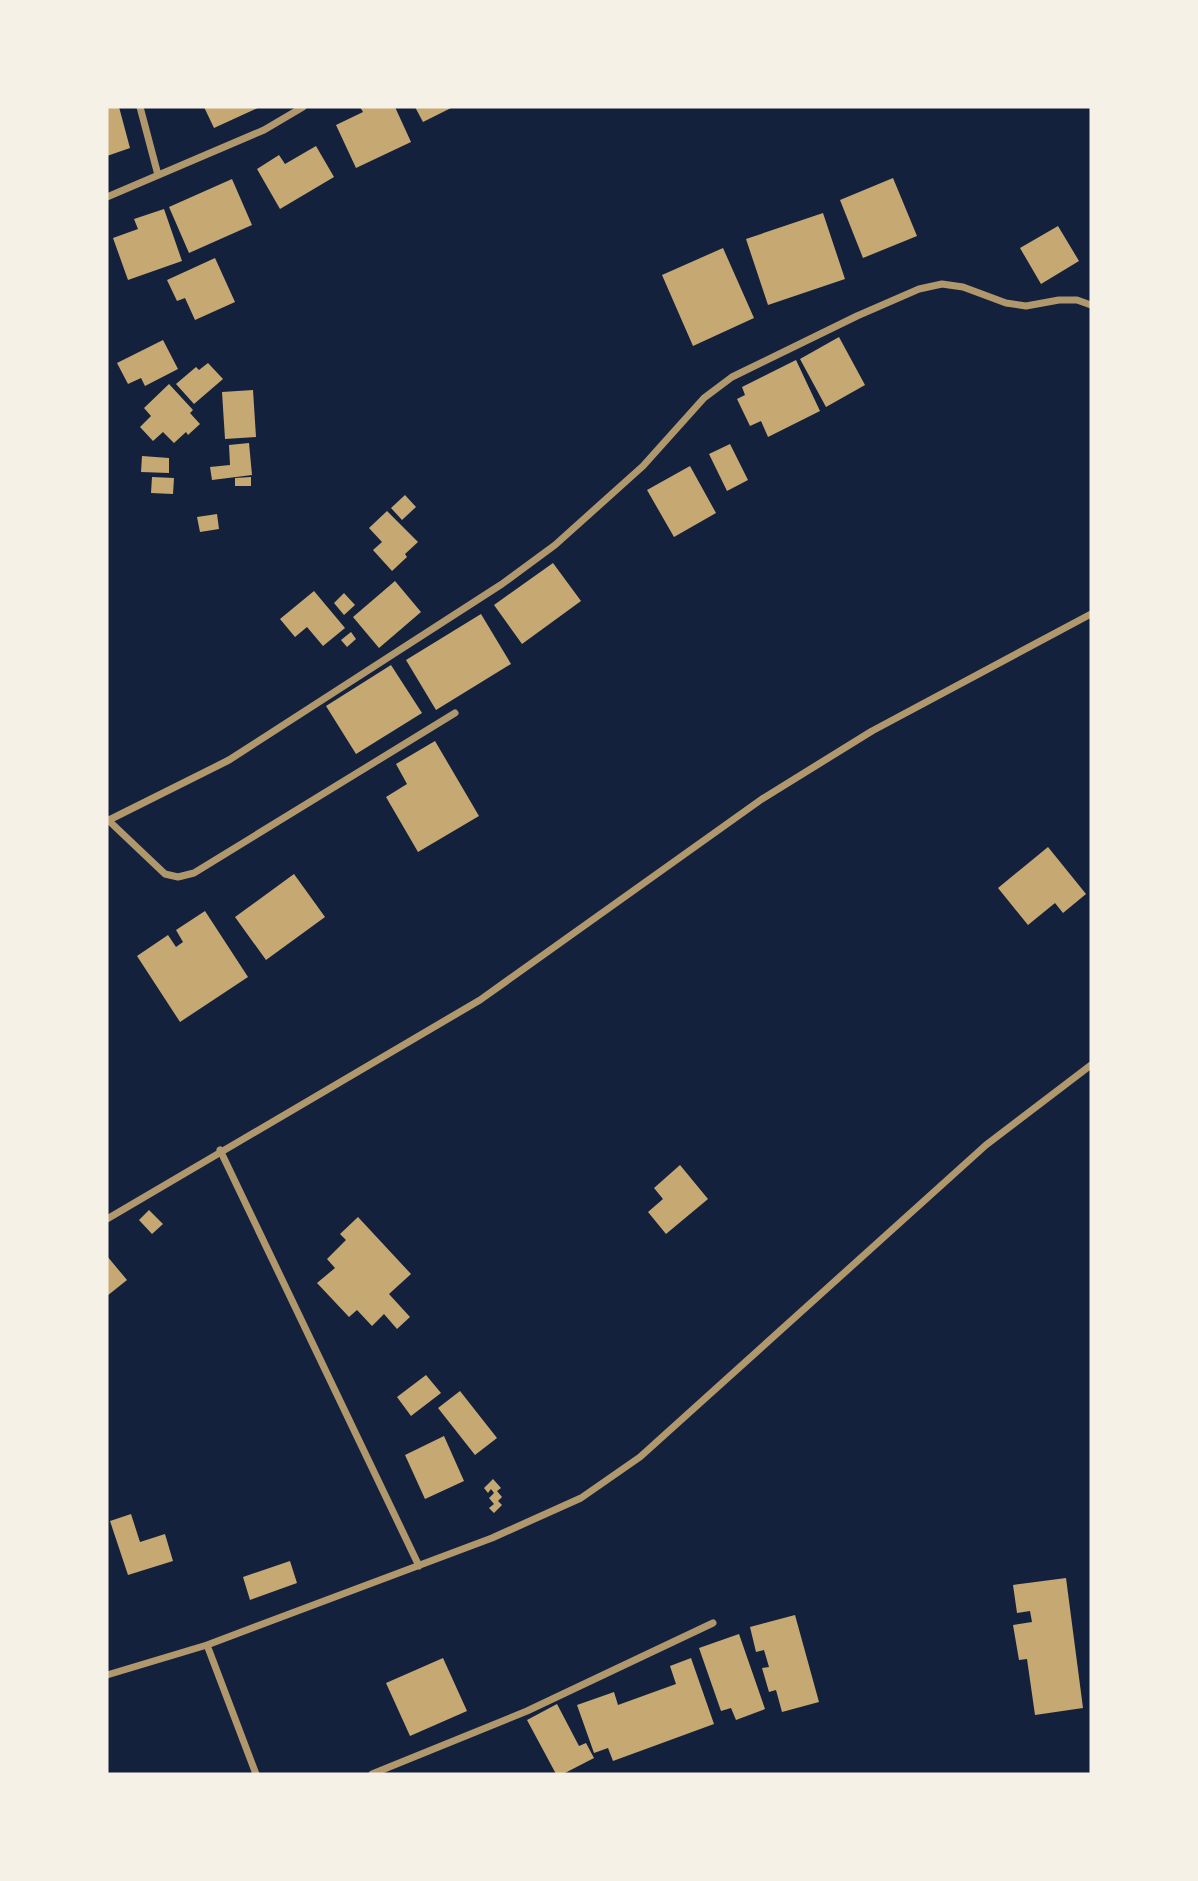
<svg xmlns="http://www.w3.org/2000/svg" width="1198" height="1881" font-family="'Fira Sans Condensed',sans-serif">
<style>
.building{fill:#c6a872}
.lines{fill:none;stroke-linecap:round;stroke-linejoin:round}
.minor{stroke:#b1986c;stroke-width:7}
</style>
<rect width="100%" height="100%" fill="#14213d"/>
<!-- building -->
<path class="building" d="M107,107H119L130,148L107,156Z
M204,107H260L214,128Z
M360,107H395L411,142L356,168L336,125L363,112Z
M415,107H453L423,122Z
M316,146L334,177L280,209L257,169L279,155L285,164Z
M893,178L917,236L863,258L840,200Z
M232,179L252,225L189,253L169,207Z
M164,209L182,261L128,280L113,238L138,229L134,219Z
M823,213L845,279L768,305L746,239Z
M1058,226L1079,261L1041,284L1020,248Z
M723,248L754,318L693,346L662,275Z
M215,258L235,302L195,320L185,298L177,301L167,280Z
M839,337L865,385L826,407L800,359Z
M163,340L178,369L145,386L141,378L128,384L117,363Z
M796,360L820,411L768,437L761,421L750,426L737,399L745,395L742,387Z
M208,363L223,379L194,404L176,384L196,367L199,370Z
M169,384L193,410L190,413L200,424L188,435L186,432L174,443L163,432L153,441L140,427L151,416L144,408Z
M253,390L256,437L225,439L222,392Z
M249,443L252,475L212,480L210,467L230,465L229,445Z
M730,444L748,480L727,491L709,454Z
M142,456L169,458V473L141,472Z
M690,466L716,513L674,537L647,490Z
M152,477L174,478L173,494L151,493Z
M251,477V486H235V478Z
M405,495L416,507L402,520L391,508Z
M387,511L418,542L405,554L407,557L392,571L373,550L382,542L369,528Z
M217,514L219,529L200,532L197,517Z
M553,563L581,601L522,644L494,605Z
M395,581L421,612L379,648L353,617Z
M314,591L345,628L323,646L307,627L295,637L280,619Z
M344,593L355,605L344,615L334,603Z
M481,614L511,664L436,710L406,660Z
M351,632L356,639L347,647L341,640Z
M391,665L422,713L356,754L326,706Z
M435,741L479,816L418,852L386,797L407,784L396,764Z
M1048,847L1086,894L1063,913L1055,903L1028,925L998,888Z
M294,874L325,917L266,960L235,917Z
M205,911L248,977L180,1022L137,956L168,935L176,947L183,942L176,930Z
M680,1165L708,1199L666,1234L648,1212L663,1199L654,1188Z
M149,1210L163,1224L152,1234L139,1220Z
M358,1217L411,1274L389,1294L410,1317L397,1329L384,1314L372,1326L357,1310L349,1317L317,1283L335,1268L327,1259L346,1240L340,1234Z
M107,1256L127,1280L107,1296Z
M426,1375L441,1393L411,1416L397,1397Z
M460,1391L497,1438L475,1455L438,1408Z
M444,1436L464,1481L425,1499L405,1455Z
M493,1479L501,1488L497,1491L502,1497L498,1501L502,1505L494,1513L489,1508L494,1504L489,1498L494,1493L491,1489L488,1493L484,1488Z
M131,1514L140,1542L165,1534L173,1561L128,1575L110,1521Z
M290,1561L297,1583L250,1600L243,1577Z
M1066,1578L1083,1708L1035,1715L1027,1659L1019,1660L1013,1625L1032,1622L1030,1611L1017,1613L1013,1585Z
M795,1615L819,1702L782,1712L776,1690L769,1692L762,1668L769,1667L764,1650L756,1652L750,1627Z
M739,1634L765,1709L736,1720L731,1708L721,1711L699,1648Z
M443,1658L467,1711L410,1736L386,1683Z
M691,1658L714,1724L613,1761L608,1748L594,1753L577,1705L614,1692L618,1705L676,1684L670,1666Z
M557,1704L579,1746L586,1743L594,1758L563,1774H556L527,1720Z"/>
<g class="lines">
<!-- minor -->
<path class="minor" d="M140,107L158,175
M107,197L264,130L303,107
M107,819L165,874L178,877L194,873L455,713
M107,821L229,760L502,584L555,545L643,466L704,398L732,377L857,316L919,289L942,284L963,287L1006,303L1026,306L1059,300H1077L1091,305
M220,1150L419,1566
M107,1219L480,1000L762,799L872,731L1091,614
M207,1645L256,1774
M107,1675L207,1645L492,1538L581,1498L640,1457L986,1145L1091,1065
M372,1774L527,1711L713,1623"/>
</g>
<!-- border -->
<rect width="1198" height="1881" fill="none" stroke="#f6f1e7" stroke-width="217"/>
</svg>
